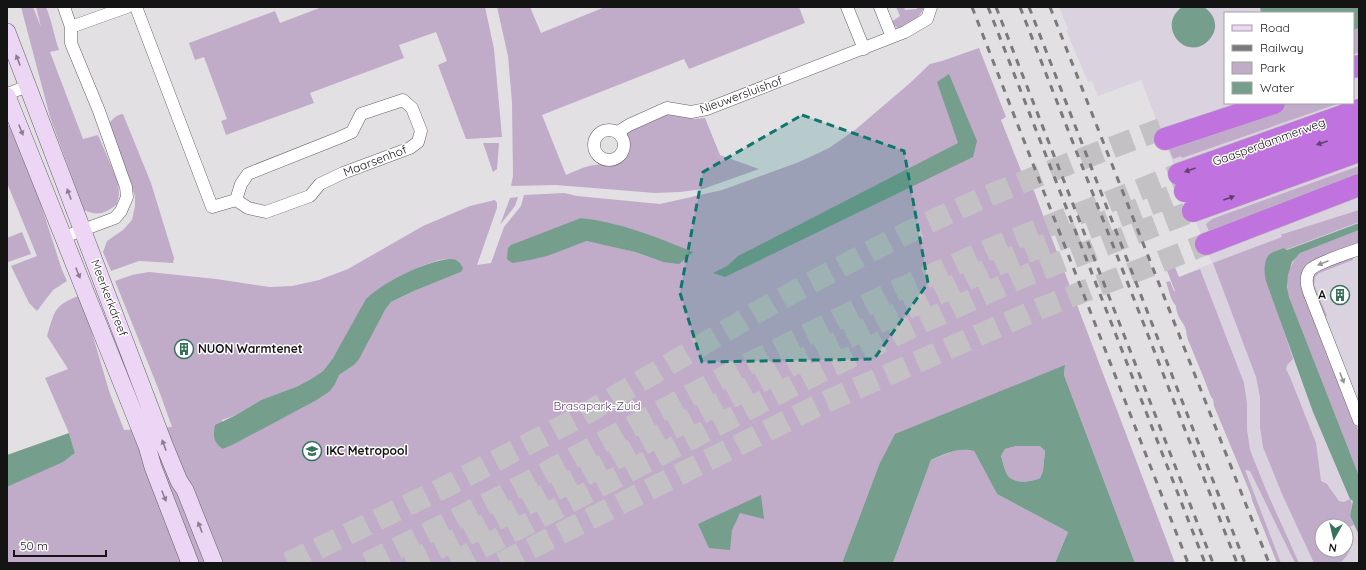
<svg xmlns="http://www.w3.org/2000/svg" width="1366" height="570" font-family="Quicksand,sans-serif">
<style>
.built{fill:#dad2de;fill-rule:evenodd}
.green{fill:#c0abc9;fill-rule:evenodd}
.water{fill:#759e8c;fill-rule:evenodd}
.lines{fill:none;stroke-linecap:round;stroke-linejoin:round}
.highway-tunnel{stroke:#c4c1c5;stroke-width:22;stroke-dasharray:22 11;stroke-linecap:butt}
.street-casing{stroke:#646166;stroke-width:13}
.secondary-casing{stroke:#646166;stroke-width:18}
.highway-casing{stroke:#bdbdbd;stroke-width:23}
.street{stroke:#fff;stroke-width:12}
.secondary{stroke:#ecd5f5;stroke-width:17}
.highway{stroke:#c073df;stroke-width:22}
.rail{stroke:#7b797b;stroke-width:3;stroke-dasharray:7 7;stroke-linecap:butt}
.oneway{fill:#8b7e90}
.oneway2{fill:#623f70}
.oneway3{fill:#969596}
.marked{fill:#0f766e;fill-opacity:0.2;stroke:#0f766e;stroke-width:3;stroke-dasharray:8 5;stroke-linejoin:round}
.labels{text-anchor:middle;stroke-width:3;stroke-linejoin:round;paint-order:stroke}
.street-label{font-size:12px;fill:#151415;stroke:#fff}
.poi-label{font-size:12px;font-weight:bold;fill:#151415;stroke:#fff;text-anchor:start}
.park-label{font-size:12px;fill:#664673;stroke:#fff}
</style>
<rect width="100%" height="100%" fill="#e3e0e4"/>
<!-- built -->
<path class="built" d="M1059,7H1359V563H1281L1176,295L1172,280L1212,263L1156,119L1141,80L1098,96L1092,81L1088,82L1066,30L1068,29ZM1225,13H1353V103H1225ZM1322,526H1346V550H1322Z"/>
<!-- green -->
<path class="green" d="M21,7H33L41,27L36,7H46C52,21 54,36 59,50L50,52L83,139L98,135L118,182L119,194L117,204C105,214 98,216 84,210L50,117Z
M322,7H485L494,49L502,137L466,139L438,65L447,61L436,32L399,45L404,58L310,93L314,103L226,135L221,121L227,119L204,57L195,60L189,43L275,11L280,23Z
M497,7H530L541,33L605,7H788L789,8L799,7L805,23L689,69L684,59L542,115L566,175C573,172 581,168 589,166C612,161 631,169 626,135L631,127L666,112L694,119L705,118L720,155L759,169L703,189L680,192L655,193L556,185L511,186L513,176L512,103L508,56Z
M896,7H904L905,10L917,9V7H924C920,19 910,23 899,29L895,26L891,22L900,16Z
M1359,28V53L1353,54V30Z
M979,48L1006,117L1001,120L1022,173L1027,172C1075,301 1126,433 1175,563H1135L1064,375L1065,366L879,465L842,563H7V487L62,462L75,453L69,433L45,378L68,369L47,336C55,310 54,305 81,295L109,391L124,430L172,427L158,388L115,281L132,275L149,272L216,279L270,287L292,286L319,280L348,269L423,226L470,206L495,200L497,203V208L477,265L491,263L504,227L521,206L524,195L564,193L577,196L660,204L722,190L799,162L829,148L855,130L910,83L930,64L942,61ZM581,218L616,225L663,262L635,252L596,242L587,241L570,247ZM449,259L459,261L461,272L414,291L391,302L385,310L354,365L339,375L315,401L223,449L222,420L236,415L261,400L298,386L311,379L323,371L333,358L344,340L389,282L422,266L439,260Z
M1287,103H1340L1182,158L1181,156L1173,159L1167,144L1211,128Z
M123,114L151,183L174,258L173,263L139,261L111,271L103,252L107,241L123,230L132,220L135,206V196L108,125C112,119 116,115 123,114Z
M7,125L16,127L62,270L67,281L53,290L37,311L29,303L11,266L37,256L7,183Z
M483,143H499L497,169L493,172Z
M1359,166V178L1211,236L1206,224L1212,219Z
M518,197L515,206L500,225L510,198Z
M1359,210V222L1285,250L1283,248L1271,253L1269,256L1265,264V274L1293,359L1287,365L1286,369L1290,377L1316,443L1321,481L1327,484L1339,501L1344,502L1350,499L1352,504L1350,516L1354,525L1349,527L1346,532L1348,538L1351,539C1352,551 1347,556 1340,563H1314L1282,494L1263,447L1260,427V397L1256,377L1213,263L1282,237L1281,234H1283ZM1322,526H1346V550H1322Z
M1359,230V244L1316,260L1303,291L1359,433V476L1292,305L1288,294L1287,281L1289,270L1296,257L1301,252Z
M22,232L31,254L8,262L7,259V238Z
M1168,250L1179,277L1200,269L1244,383L1247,403V430L1250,450L1266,490L1299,563H1295L1250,471L1245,470L1281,563H1277L1252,500L1251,495L1214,406L1213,399L1211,397C1204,378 1196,359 1188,340C1186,335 1187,330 1184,325C1180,319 1176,313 1176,306C1170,299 1169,290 1166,282L1170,281L1174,291H1175L1160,253Z
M1352,257L1353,260L1319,273L1315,277L1314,285L1327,316L1324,317C1320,307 1308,285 1313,276C1316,268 1343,260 1352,257Z
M1016,446H1040L1045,451L1043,471L1040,478C1032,482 1017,484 1009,477C1005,473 1003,462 1001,456L1005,449Z
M963,449L974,451L997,494L1068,532L1055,563H893L931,460L951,452Z"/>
<!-- water -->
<path class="water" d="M1182,7H1204C1211,12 1216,19 1215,28C1214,34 1211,38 1207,42C1185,61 1156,26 1182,7Z
M1260,7H1359V28L1353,30V13H1261Z
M949,74L977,141L973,157L725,277L713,273L727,266L738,256L958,143L937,82Z
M581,218C619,222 657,237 693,252L679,264L663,262L635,252L587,241L547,256L530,260L512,263L507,259L508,248L511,245Z
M1359,223V230L1300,253L1292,262L1288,275L1287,287L1289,297L1359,476V535L1350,516L1353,501L1350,499L1313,412L1266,281C1264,273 1263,259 1271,253C1274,251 1280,250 1283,248L1287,250Z
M449,259C458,259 459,261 463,268L461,272L414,291L391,302L385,310L359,359L354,365L339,375L335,384L330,391L315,401L234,444L223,449C213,442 213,436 215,425L236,415L261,400L298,386L311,379L323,371L333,358L366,299C385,281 424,262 449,259Z
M1065,365L1064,375L1135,563H1055L1068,532L997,494L974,451C957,447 946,454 931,460L893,563H842L879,465L895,434ZM1016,446H1040L1045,451L1043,471L1040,478C1032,482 1017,484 1009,477C1005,473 1003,462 1001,456L1005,449Z
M69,433L75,453L63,462L7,487V455Z
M761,495L764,519L740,513L732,530L730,550L709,548L698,524Z"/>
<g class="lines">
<!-- highway-tunnel -->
<path class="highway-tunnel" d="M288,563L447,486L580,417L773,303L865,254L925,224L985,197L1076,161L1161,129
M367,563L504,495L752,362L886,295L990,249L1179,174
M407,563L466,535L604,465L801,360L1014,257L1185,191
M452,563L810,377L910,328L1022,277L1193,211
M501,563L823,403L1041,308L1206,244"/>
<!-- street casing -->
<g class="street-casing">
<path id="street" d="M136,7L212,207L236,200
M847,7L864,49
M880,7L892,37
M71,27L127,7
M7,94L28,86
M403,100L412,108L421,131L418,142L410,148L343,173L320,184L310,196L266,212L248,208L236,200L241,184L248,174L341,137L352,132L361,114Z
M594 145a15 15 0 1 1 30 0a15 15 0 1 1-30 0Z
M618,132L629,125L667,108L691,112L707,109L905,32L927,19L931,7
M64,237L115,218L121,211L127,197L126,187L122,176L99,111L71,43V27L64,7
M1359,249C1348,253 1316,263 1310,270C1305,277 1306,284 1309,292L1359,420"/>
</g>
<!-- secondary casing -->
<g class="secondary-casing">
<path id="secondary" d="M7,32L165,447L179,481L185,490L214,563
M7,96L147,446L153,467L190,563"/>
</g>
<!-- highway casing -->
<g class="highway-casing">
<path id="highway" d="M1353,67L1359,66
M1165,139L1274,103
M1179,174L1359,110
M1185,191L1359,130
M1193,211L1359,151
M1206,244L1359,185"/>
</g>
<!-- street -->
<use href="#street" class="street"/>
<!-- secondary -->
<use href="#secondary" class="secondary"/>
<!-- highway -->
<use href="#highway" class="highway"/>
<!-- rail -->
<path class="rail" d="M972,7L1188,563
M988,7L1205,563
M996,7L1213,563
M1020,7L1237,563
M1029,7L1245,563
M1050,7L1269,563"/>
</g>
<!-- one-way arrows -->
<defs><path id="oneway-solid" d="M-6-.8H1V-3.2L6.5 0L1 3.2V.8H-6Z"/></defs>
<g class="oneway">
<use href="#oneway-solid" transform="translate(18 60) rotate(-111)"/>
<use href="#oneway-solid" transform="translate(21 130) rotate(68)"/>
<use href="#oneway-solid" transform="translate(69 194) rotate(-111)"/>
<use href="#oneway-solid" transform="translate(78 273) rotate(68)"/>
<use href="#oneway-solid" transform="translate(164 445) rotate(-110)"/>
<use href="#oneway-solid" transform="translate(164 496) rotate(68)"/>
<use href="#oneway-solid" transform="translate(200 527) rotate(-111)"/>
</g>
<g class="oneway2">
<use href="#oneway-solid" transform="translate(1322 143) rotate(161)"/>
<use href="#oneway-solid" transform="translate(1190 170) rotate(160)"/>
<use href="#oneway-solid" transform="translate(1229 198) rotate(-20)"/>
</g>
<g class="oneway3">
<use href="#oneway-solid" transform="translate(1323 263) rotate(158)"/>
<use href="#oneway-solid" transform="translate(1342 378) rotate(69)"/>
</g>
<!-- marked area -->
<path class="marked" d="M802,115L904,151L928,283L874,359L702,362L680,293L703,172Z"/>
<!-- icons -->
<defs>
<g id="building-ring" transform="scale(1)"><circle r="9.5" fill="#fff" stroke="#37725c" stroke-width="1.5"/><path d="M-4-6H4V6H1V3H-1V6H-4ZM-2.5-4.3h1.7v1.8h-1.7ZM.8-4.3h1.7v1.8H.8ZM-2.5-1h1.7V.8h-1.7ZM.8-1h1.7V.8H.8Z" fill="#37725c"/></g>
<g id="school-ring" transform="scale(1)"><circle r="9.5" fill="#fff" stroke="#37725c" stroke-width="1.5"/><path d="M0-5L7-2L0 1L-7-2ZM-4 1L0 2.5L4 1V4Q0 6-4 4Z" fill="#37725c"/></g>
</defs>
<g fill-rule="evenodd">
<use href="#building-ring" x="1340" y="295"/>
<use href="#building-ring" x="184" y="349"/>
<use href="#school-ring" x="312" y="451"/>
</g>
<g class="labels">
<!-- street labels -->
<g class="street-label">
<text transform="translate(741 95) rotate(-20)" y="4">Nieuwersluishof</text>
<text transform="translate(1269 142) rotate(-20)" y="4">Gaasperdammerweg</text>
<text transform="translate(375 161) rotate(-21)" y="4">Maarsenhof</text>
<text transform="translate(109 298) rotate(69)" y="4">Meerkerkdreef</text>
</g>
<!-- poi labels -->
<g class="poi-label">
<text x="1326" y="299" text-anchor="end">A</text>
<text x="198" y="353">NUON Warmtenet</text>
<text x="326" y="455">IKC Metropool</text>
</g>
<!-- park labels -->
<g class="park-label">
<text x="597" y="410">Brasapark-Zuid</text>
</g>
</g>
<!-- border -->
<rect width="1366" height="570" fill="none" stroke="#151415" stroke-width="16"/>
<!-- legend -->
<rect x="1224" y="12" width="130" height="92" fill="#ffffff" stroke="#a1a1a1"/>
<rect x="1232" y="25" width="20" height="6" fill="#ecd5f5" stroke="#a1a1a1"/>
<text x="1260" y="32" font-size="12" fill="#151415">Road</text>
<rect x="1232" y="45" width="20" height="6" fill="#7b797b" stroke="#a1a1a1"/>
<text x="1260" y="52" font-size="12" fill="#151415">Railway</text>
<rect x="1232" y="62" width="20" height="12" fill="#c0abc9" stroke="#a1a1a1"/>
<text x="1260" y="72" font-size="12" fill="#151415">Park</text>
<rect x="1232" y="82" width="20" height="12" fill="#759e8c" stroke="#a1a1a1"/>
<text x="1260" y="92" font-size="12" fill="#151415">Water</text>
<!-- north arrow -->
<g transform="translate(1334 538) rotate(188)"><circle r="19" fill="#ffffff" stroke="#a1a1a1"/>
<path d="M0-3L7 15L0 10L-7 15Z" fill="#37725c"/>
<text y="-6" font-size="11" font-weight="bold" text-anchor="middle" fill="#151415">N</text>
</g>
<!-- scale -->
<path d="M14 550v6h92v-6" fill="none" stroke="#151415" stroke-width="2"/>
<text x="20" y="550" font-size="12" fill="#151415" stroke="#ffffff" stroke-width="3" paint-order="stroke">50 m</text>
</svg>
